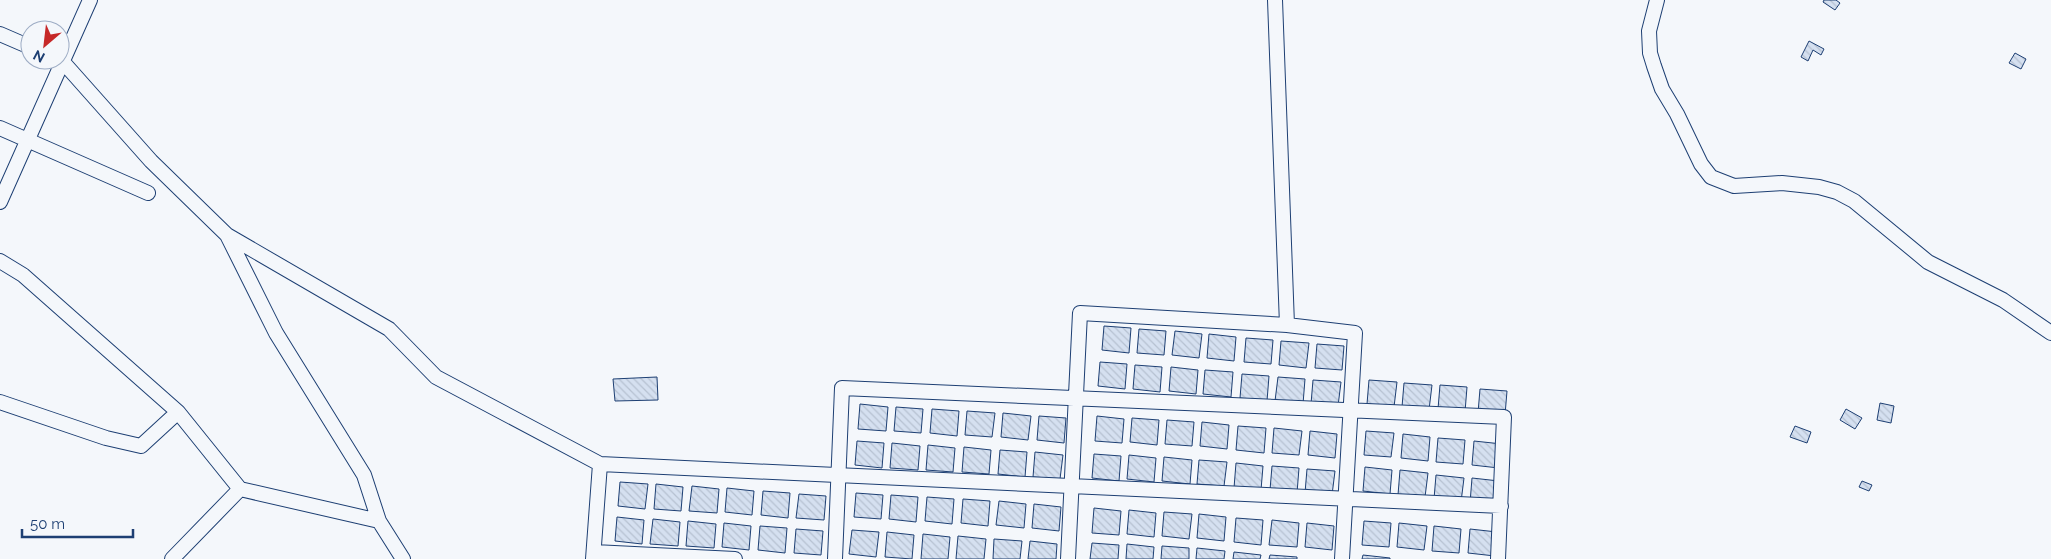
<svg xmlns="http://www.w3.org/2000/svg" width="2051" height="559" font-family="Raleway,sans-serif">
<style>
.building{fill:url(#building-back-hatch);stroke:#1d3f73}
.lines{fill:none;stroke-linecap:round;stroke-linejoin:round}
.minor-casing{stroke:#1d3f73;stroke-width:16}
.minor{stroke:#f4f7fb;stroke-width:14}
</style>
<defs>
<pattern id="building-back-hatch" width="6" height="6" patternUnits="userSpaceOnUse" patternTransform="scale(1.25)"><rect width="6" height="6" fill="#d5e0f0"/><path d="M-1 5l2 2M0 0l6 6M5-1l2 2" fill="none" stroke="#b6c1d1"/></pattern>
</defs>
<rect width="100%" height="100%" fill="#f4f7fb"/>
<!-- building -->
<path class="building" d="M1824,0H1836L1840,3L1835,10L1823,2Z
M1809,41L1824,49L1821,55L1813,50L1808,61L1801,57Z
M2015,53L2026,59L2021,69L2009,63Z
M1104,326L1131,328L1129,353L1102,350Z
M1139,329L1166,331L1164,355L1137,353Z
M1175,331L1202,334L1199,358L1172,355Z
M1209,334L1236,337L1234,361L1207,358Z
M1246,338L1273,340L1271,364L1244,362Z
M1281,341L1309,343L1306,368L1279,365Z
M1317,344L1344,346L1342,370L1315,368Z
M1100,362L1127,364L1125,389L1098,386Z
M1135,365L1162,367L1160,392L1133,389Z
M1171,367L1198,370L1196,394L1169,391Z
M1205,370L1233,372L1231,397L1203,394Z
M1242,374L1269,376L1267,401L1240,398Z
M657,377L658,400L615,401L613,379Z
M1278,377L1305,379L1303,404L1275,401Z
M1313,380L1341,382L1338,406L1311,404Z
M1369,380L1397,382L1394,407L1367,404Z
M1404,383L1432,385L1429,410L1402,407Z
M1440,385L1467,387L1465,412L1438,409Z
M1480,389L1507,391L1505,415L1478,413Z
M1880,403L1894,406L1891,423L1877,420Z
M860,404L888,407L886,431L858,429Z
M896,407L923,409L921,433L894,431Z
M932,409L959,411L957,436L930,433Z
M1846,409L1862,418L1855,429L1840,420Z
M967,411L995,413L992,437L965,435Z
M1003,413L1031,416L1028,440L1001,437Z
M1039,416L1066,418L1064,443L1037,440Z
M1097,416L1124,419L1122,443L1095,441Z
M1132,418L1159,420L1157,445L1130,442Z
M1167,420L1194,422L1192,446L1165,444Z
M1202,422L1229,425L1227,449L1200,446Z
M1238,426L1266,428L1264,453L1236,450Z
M1795,426L1811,432L1807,443L1790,437Z
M1274,428L1302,431L1299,455L1272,453Z
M1310,431L1337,434L1335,458L1308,455Z
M1366,431L1394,433L1391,457L1364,455Z
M1403,434L1430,437L1428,461L1401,458Z
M1438,438L1465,440L1463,464L1436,462Z
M857,441L884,443L882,468L855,465Z
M1474,441L1502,444L1499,468L1472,465Z
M892,443L920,446L918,470L890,468Z
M928,445L955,448L953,472L926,470Z
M964,447L991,450L989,474L962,472Z
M1000,450L1027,452L1025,477L998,474Z
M1035,452L1063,455L1060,479L1033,477Z
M1094,454L1121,456L1119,481L1092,478Z
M1129,455L1156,458L1154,482L1127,479Z
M1164,457L1192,460L1190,484L1162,481Z
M1199,460L1227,462L1224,486L1197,484Z
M1236,463L1263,466L1261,490L1234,488Z
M1272,466L1299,468L1297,493L1270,490Z
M1365,467L1392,470L1390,494L1363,491Z
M1307,469L1335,471L1332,495L1305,493Z
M1400,470L1428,473L1425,497L1398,495Z
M1436,475L1464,478L1461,502L1434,499Z
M1472,478L1499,481L1497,505L1470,503Z
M1862,481L1872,485L1869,491L1859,487Z
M620,482L648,484L645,509L618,506Z
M656,484L683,487L681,511L654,509Z
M692,486L719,489L717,513L689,511Z
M727,488L754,491L752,515L725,512Z
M763,491L790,493L788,518L761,515Z
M856,493L883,495L881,519L854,517Z
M799,494L826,496L824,520L796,518Z
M891,495L918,497L916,522L889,519Z
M927,497L954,499L952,524L925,521Z
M963,499L990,501L988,526L961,523Z
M999,501L1026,504L1024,528L996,525Z
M1034,504L1061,507L1059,531L1032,528Z
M1094,508L1121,511L1119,535L1092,533Z
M1129,510L1156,513L1154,537L1127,534Z
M1164,512L1192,514L1189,539L1162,536Z
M1199,514L1226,517L1224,541L1197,538Z
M617,517L644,520L642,544L615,541Z
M1236,518L1263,520L1261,545L1234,542Z
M653,519L680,522L678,546L650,544Z
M1272,520L1299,523L1297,547L1269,545Z
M688,521L716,524L714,548L686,546Z
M1364,521L1391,523L1389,547L1362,545Z
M724,523L751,526L749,550L722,547Z
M1307,523L1334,526L1332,550L1305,547Z
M1399,523L1427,526L1424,550L1397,547Z
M760,526L787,528L785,553L758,550Z
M1434,526L1461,529L1459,553L1432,551Z
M796,529L823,531L821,555L794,553Z
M1470,529L1497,532L1495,556L1468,553Z
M852,530L879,532L876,557L849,554Z
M887,532L914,535L912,559L885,557Z
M923,534L950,537L948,559H921Z
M958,536L986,539L984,559H956Z
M994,539L1022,541L1020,559H993Z
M1030,541L1057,544L1056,559H1028Z
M1092,543L1119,545L1118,559H1090Z
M1127,544L1154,547L1153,559H1126Z
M1162,546L1189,548V559H1161Z
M1197,548L1225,551L1224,559H1196Z
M1234,552L1261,555L1260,559H1233Z
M1270,555L1297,557V559H1269Z
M1363,555L1390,558V559H1362Z"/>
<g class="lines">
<!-- minor casing -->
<g class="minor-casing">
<path id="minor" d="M1275,0L1287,325
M1657,0L1649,31L1650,53L1654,66L1662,89L1677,114L1701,164L1711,177L1734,186L1782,183L1819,187L1837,192L1854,201L1928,262L2003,300L2051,333
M0,34L30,47
M59,60L63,62L151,161L227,235L389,329L436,377L600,464L1501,506
M0,128L148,193
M0,202L90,0
M227,235L276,333L364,475L379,521
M0,261L23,275L178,412L240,489
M0,402L106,438L141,446L178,412
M594,552L735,559
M172,559L240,489L379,521L403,559
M593,559L600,464
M835,559L842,388L1504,417L1498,559
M1068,559L1080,313L1287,325L1355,333L1342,559"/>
</g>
<!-- minor -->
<use href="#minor" class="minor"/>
</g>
<!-- north arrow -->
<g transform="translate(45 45) rotate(208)"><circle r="24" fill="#f4f7fb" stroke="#9eadc5"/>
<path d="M0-4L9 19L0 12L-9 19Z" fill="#c62828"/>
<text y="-8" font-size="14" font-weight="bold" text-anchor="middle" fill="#1d3f73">N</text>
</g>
<!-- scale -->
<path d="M22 529v8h111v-8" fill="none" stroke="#1d3f73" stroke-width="2.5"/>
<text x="30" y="529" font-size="15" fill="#1d3f73" stroke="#f4f7fb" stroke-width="4" paint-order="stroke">50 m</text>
</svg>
